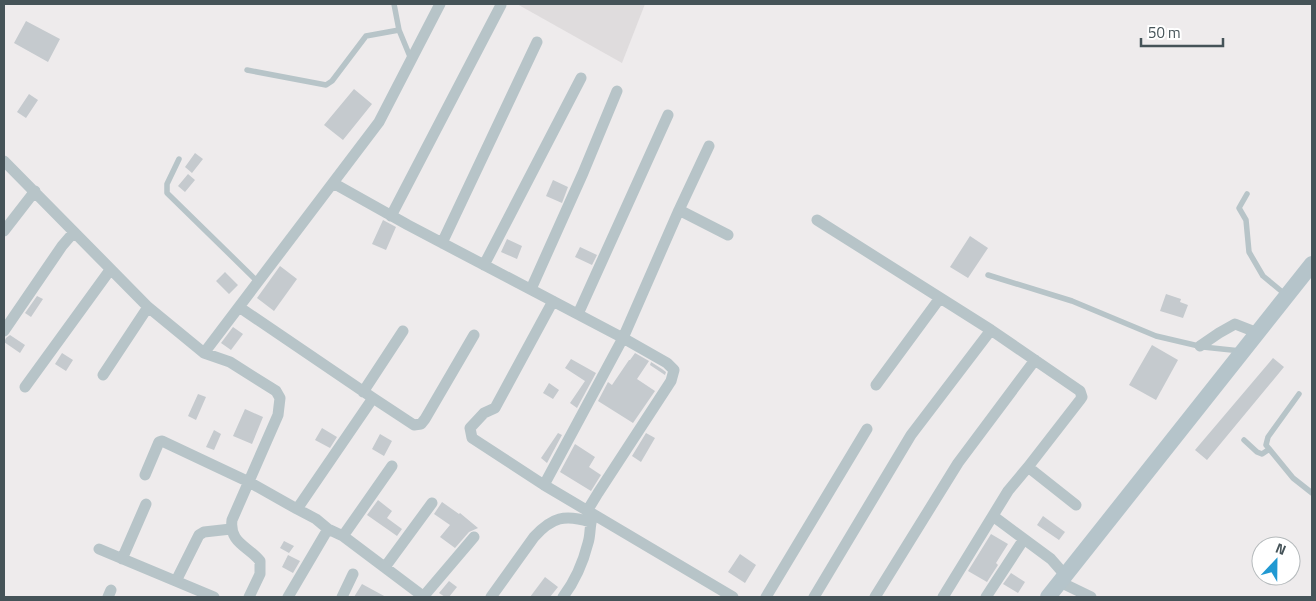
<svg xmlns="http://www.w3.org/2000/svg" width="1316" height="601" font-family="'Titillium Web',sans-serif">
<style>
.education{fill:#dfdcdd}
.building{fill:#c5cace}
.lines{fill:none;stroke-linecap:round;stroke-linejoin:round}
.lane{stroke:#b7c4c8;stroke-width:5.5}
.street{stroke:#b7c4c8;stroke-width:11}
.secondary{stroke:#b5c4ca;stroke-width:16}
</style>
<rect width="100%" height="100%" fill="#eeebec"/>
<!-- education -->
<path class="education" d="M517,4H645L622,63Z"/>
<!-- building -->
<path class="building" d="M26,21L60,39L48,62L14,43Z
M354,89L372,104L343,140L324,125Z
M29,94L38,100L26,118L17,112Z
M195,153L203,159L192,173L185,167Z
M188,174L195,180L185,192L178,186Z
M553,180L568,187L562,203L546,196Z
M383,220L396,227L386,250L372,244Z
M970,236L988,248L968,278L950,267Z
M507,239L522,246L517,259L501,252Z
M580,247L597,255L592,265L575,257Z
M280,266L297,279L274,311L257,298Z
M225,272L238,285L229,294L216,281Z
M1166,294L1181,299L1180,302L1188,305L1183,318L1160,311Z
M37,296L43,299L31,317L25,313Z
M233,327L243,334L231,350L221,343Z
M10,335L25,345L20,353L4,342L6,338Z
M1152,345L1178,360L1156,400L1129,385Z
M62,353L73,360L66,371L55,364Z
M635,353L649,361L637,379L655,391L633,423L598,401L608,382L612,385L629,360H630Z
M1273,358L1284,367L1207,460L1195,450Z
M571,359L596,373L577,408L570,403L585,381L565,368Z
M651,362L662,369L666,372L665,375L650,365Z
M549,383L559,390L553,399L543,393Z
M198,394L206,397L196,420L188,416Z
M245,409L263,417L252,444L233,436Z
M322,428L337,437L330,448L315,440Z
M214,430L221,434L214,450L206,447Z
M558,433L562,435L547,463L541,458Z
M646,433L655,438L641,462L632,456Z
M380,434L392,441L384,456L372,449Z
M575,444L595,457L589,467L601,475L591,491L560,472Z
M378,500L392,511L387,518L402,529L397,536L367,515Z
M442,502L459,514L460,513L478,528L469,532L455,548L440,537L450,525L434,514Z
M1043,516L1065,532L1059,540L1037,525Z
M991,534L1008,544L996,563L998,565L987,582L968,571Z
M284,541L294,546L289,553L280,548Z
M740,554L756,565L745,583L728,572Z
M288,555L300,561L293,573L282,567Z
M1011,573L1025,582L1018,593L1003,584Z
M545,577L558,587L550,597H530Z
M449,581L457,587L449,597H445L439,593Z
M362,584L386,597H354Z"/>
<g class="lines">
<!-- lane -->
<path class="lane" d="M394,4L399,30L411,59
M247,70L326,85L332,81L366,36L399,30
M179,159L167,184V193L258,282
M1247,194L1239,208L1246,220L1249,252L1263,276L1286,295
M988,275L1072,301L1156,336L1203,347L1241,351
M1299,394L1268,437L1266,445L1293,478L1312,493
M1244,440L1257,452L1262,454L1268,450"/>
<!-- street -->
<path class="street" d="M4,161L148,307L204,353L230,362L276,391L280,398L278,415L232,520C229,543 248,546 260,561V574L249,597
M333,183L408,225L623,338L667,363L674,370L671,381L598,493L587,511
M679,210L709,146
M391,216L501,5
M817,220L991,330L1080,391L1082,397L1080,400L1028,467L1076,505
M4,231L35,191
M728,235L679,210L623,338L544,485L733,597
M442,243L537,42
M484,265L581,78
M531,289L583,173L617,91
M239,307L373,398L414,425L421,424L425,419L474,335
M578,314L668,115
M4,331L62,246L74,232
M1200,346L1219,333L1235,324L1258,333
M204,353L379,122L440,4
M103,375L148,307
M876,385L940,298
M25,387L110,270
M363,392L403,331
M145,475L159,442L162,441L249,482L297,509
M544,485L472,438L470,428L484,413L495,408L553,301
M993,516L1051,559L1065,575
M328,529L316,519L297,509L373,398
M343,536L392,466
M99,549L214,597
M122,559L146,504
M385,567L432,503
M176,581L199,535L204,532L231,529
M1060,582L1091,597
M108,597L111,590
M288,597L328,529L343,536L424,597
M342,597L353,574
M423,597L474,537
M491,597L534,537C552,517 565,514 590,522
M563,597C575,581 583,563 588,543C591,534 589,525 593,516
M766,597L867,429
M814,597L911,435L991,330
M875,597L958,463L1035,360
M943,597L1008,491L1028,467
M986,597L1024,539"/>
<!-- secondary -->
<path class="secondary" d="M1048,597L1312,264"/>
</g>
<!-- border -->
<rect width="1316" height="601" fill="none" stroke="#455358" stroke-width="10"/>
<!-- north arrow -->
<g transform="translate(1276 561) rotate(22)"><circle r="24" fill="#ffffff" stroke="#b5babc"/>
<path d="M0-4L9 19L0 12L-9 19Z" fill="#2199d2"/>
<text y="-8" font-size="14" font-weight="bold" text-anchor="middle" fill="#455358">N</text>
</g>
<!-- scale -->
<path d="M1141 38v8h82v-8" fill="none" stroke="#455358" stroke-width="2.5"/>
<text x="1148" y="38" font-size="15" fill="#455358" stroke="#ffffff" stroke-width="4" paint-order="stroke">50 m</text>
</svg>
